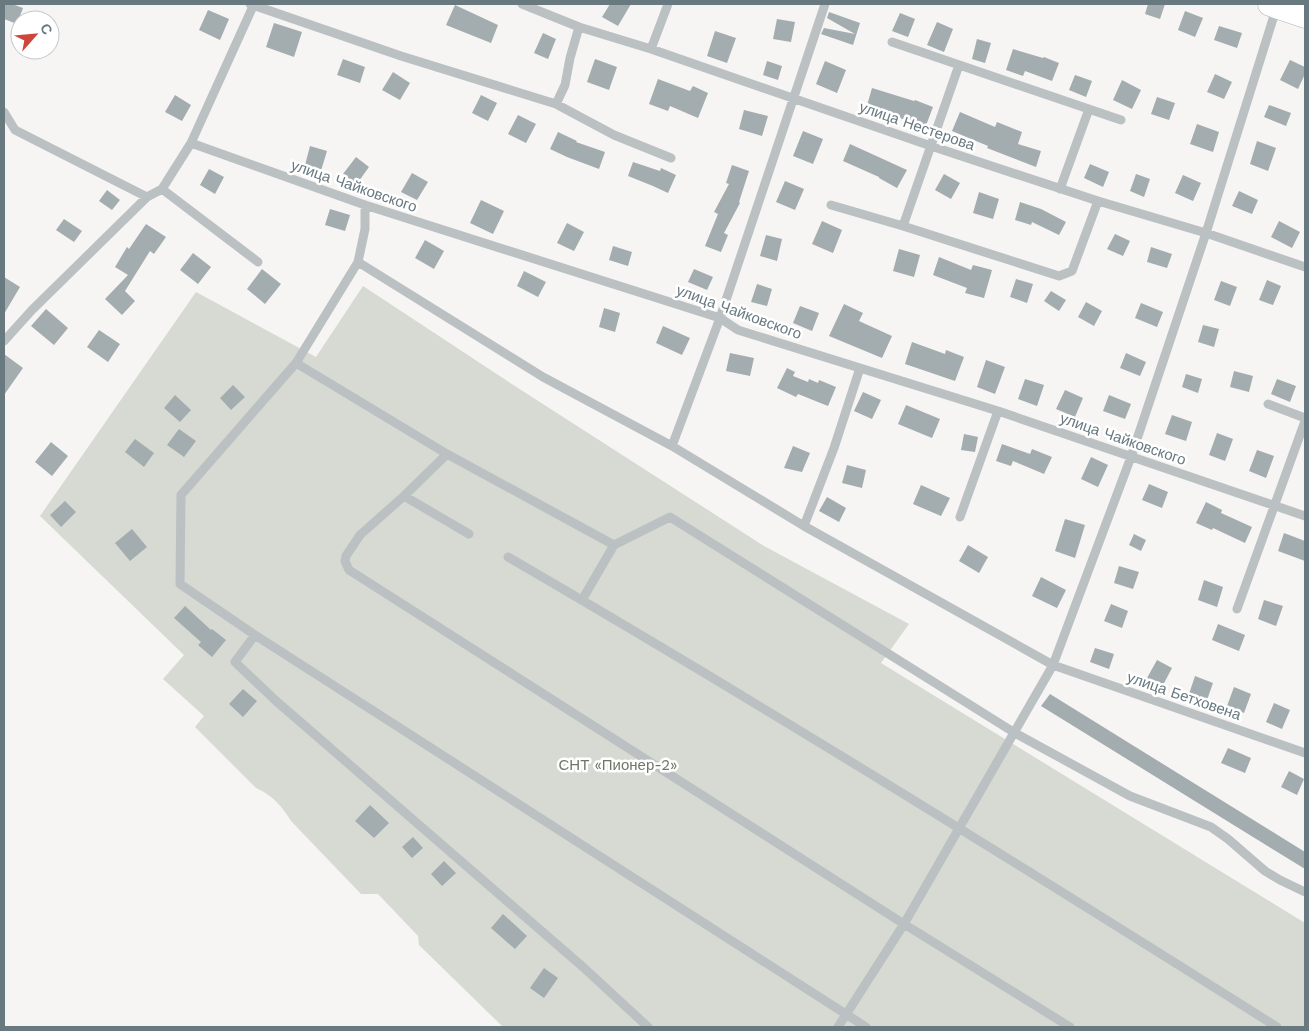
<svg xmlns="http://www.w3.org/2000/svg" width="1309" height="1031" font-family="'Work Sans',sans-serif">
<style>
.green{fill:#d6dad3}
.building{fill:#a3acaf}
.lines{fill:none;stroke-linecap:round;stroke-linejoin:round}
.major-casing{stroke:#afb4b6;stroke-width:25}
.minor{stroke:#bbc0c2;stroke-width:9}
.major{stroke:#fff;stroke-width:24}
.labels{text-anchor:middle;stroke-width:5;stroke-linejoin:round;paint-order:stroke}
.street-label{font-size:15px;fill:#687980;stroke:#fff}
.park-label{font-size:15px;fill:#6d7866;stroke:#fff}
</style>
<rect width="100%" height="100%" fill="#f6f5f3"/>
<!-- green -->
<path class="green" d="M363,286L518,388L764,546L909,624L881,663L1305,923V1027H503L419,945L418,936L378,894H361L291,821C282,806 272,795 256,788L195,727L204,716L163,679L184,655L40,516L196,292L316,357Z"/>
<!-- building -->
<path class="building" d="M4,4H12L23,8L17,24L4,19Z
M610,4H631L618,26L602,17Z
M1148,4H1165L1160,19L1145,14Z
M455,5L498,25L491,43L446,25Z
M208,10L229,19L220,40L199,30Z
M1185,11L1203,18L1195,37L1178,30Z
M829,12L860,23L853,45L821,34L824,28L855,34L827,18Z
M900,13L915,19L908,37L892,31Z
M777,19L795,22L791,42L773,39Z
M937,22L953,29L944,52L927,45Z
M274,23L302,32L294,57L266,47Z
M1219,26L1242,33L1237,48L1214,40Z
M715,31L736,38L727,63L707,56Z
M543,33L556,39L548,59L534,53Z
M977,39L991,43L985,63L972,59Z
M1013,49L1043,58L1044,57L1059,63L1052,81L1025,71L1023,76L1006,70Z
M343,59L365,67L360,83L337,75Z
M595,59L617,67L609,90L587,82Z
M1290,60L1305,67V74L1298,89L1280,80Z
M767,61L782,66L778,80L763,75Z
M825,61L846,70L837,93L816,84Z
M393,72L410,83L400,100L382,90Z
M1215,74L1232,82L1224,99L1207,92Z
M1075,75L1092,81L1086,97L1069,90Z
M658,79L690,91L693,86L708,93L698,118L670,106L668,111L649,104Z
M1122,80L1141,90L1132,109L1113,100Z
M872,88L914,101L915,100L933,107L925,128L895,116V117L866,109Z
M175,95L191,105L182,121L165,112Z
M481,95L497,103L488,121L472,113Z
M1157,97L1175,103L1169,120L1151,114Z
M1269,105L1291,113L1286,126L1264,117Z
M744,110L768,116L762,136L739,129Z
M960,112L995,127L997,122L1022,132L1018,144L1041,151L1036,167L987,148L988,146L952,131Z
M518,115L536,124L526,143L508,134Z
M1197,124L1219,132L1213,152L1190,144Z
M803,131L823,139L813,164L793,156Z
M558,132L577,141L576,142L605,152L599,169L567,157L550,149Z
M1257,141L1276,148L1268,171L1250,164Z
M850,144L907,170L897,188L879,178V177L843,161Z
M310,146L327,151L320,174L304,169Z
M356,157L369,167L356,185L343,174Z
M633,162L660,171L661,168L676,175L668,193L653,186L628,176Z
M1090,164L1109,172L1103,187L1084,178Z
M732,165L749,171L739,202L740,203L724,233L728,235L721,252L705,246L718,214L714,212L729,184L726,183Z
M209,169L224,177L215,194L200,185Z
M412,173L428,182L417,200L401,192Z
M944,174L960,183L951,199L935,190Z
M1136,174L1150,179L1144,197L1130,191Z
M1183,175L1201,183L1193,201L1175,193Z
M785,181L804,189L795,210L776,202Z
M107,190L120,200L112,210L99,201Z
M1239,191L1258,200L1252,214L1232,206Z
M979,192L999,199L993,219L973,213Z
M481,200L504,211L493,234L470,223Z
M1020,202L1041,209L1066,222L1059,235L1032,222L1031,225L1015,220Z
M330,209L350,215L345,231L325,225Z
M64,219L82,231L74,242L56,230Z
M822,221L842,230L833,253L812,244Z
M1279,221L1300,232L1292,248L1271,237Z
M567,223L584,232L574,251L557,243Z
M146,224L166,237L154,254L150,251L125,291L135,301L122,315L105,299L128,275L115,267L127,247L129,249Z
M1115,234L1130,241L1123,256L1107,249Z
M766,235L782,239L777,261L760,256Z
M425,240L444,251L434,269L415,258Z
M613,246L632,252L628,266L609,260Z
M1151,247L1172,254L1167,268L1147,262Z
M899,249L920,255L914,277L893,271Z
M193,253L211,267L198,284L180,270Z
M939,257L971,270L973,265L992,270L984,298L965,293L967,288L933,275Z
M262,269L281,284L265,304L247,289Z
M694,269L713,277L707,290L688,282Z
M524,271L546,282L538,297L517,286Z
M4,277L20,287L4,314Z
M1016,279L1033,284L1027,303L1010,297Z
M1267,280L1281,286L1273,305L1259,300Z
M1221,281L1237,287L1230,306L1214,300Z
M757,284L772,289L767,306L751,302Z
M1051,291L1066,300L1059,311L1044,301Z
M1086,302L1102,311L1094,326L1078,317Z
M1141,303L1163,312L1157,327L1135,318Z
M844,304L863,313L859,321L892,336L882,358L829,336Z
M800,306L819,313L812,331L793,323Z
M604,308L620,313L615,332L599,327Z
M46,309L68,328L54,345L31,326Z
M1203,325L1219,329L1214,347L1198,342Z
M663,326L690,338L682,355L656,343Z
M99,330L120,344L108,362L87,347Z
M912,342L945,354L946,350L964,357L955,381L905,364Z
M730,353L754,358L750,376L726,371Z
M1126,353L1146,362L1140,376L1120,368Z
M4,354L23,368L4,395Z
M986,360L1005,367L995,394L977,387Z
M787,368L795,372L793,376L808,382L809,379L818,383L819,380L836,387L828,406L798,394L796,397L777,388Z
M1234,371L1253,376L1249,392L1230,387Z
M1186,374L1202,379L1198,393L1182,387Z
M1025,379L1044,385L1037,406L1018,399Z
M1277,379L1296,386L1290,402L1271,394Z
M233,385L245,397L231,410L220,398Z
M1065,390L1083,398L1075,417L1056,409Z
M863,392L881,400L872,419L854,411Z
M175,395L191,410L180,422L164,408Z
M1109,395L1131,404L1125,419L1103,411Z
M906,405L940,419L932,438L898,424Z
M1172,415L1192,422L1186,441L1165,434Z
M179,429L196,441L184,457L167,445Z
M1217,433L1233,439L1225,461L1209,455Z
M964,434L978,437L975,452L961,450Z
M135,439L154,453L144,467L125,452Z
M51,442L68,456L52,476L35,462Z
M1002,444L1030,454L1032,449L1052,457L1044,474L1013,461L1011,466L996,461Z
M793,446L810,453L802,472L784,468Z
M1257,450L1274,456L1266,478L1249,471Z
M1091,457L1108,465L1098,487L1081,479Z
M847,465L866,470L862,488L842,483Z
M1149,484L1168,492L1162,508L1142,500Z
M921,485L950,498L941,516L913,504Z
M827,497L846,508L839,522L819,511Z
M65,501L76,512L61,527L50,515Z
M1206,502L1222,510L1221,513L1252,527L1245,543L1213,528L1212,530L1196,523Z
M1065,519L1085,525L1075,558L1055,551Z
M132,529L147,547L130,561L115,543Z
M1284,533L1305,541V561L1278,551Z
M1134,534L1146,540L1141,551L1129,545Z
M968,545L988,557L979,573L959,561Z
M1119,566L1139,572L1133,589L1114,583Z
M1041,577L1066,590L1057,608L1032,596Z
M1204,580L1223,587L1217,607L1198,600Z
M1264,600L1283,606L1276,626L1258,619Z
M1111,604L1128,611L1122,628L1104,621Z
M185,606L211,630L212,629L226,640L212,657L198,645L201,642L174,618Z
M1218,624L1245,635L1239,651L1212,640Z
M1095,648L1114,654L1109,669L1090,662Z
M1157,660L1172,668L1162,687L1147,678Z
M1195,676L1213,683L1207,700L1189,694Z
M1234,687L1251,694L1244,713L1227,706Z
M243,689L257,701L243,717L229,704Z
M1050,694L1305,852V869L1041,706Z
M1274,703L1290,710L1282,729L1266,722Z
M1228,748L1251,758L1245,773L1221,763Z
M1289,771L1304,779L1297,795L1281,787Z
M370,805L389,823L374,838L355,821Z
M413,837L423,848L412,858L402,847Z
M444,861L456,873L442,886L431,874Z
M503,914L527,936L515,949L491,928Z
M544,968L558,978L544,998L530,988Z"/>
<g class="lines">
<!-- major casing -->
<g class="major-casing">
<path id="major" d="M1270,4L1305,16"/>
</g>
<!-- minor -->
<path class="minor" d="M250,4L401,56L556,104L614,135L671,158
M522,4L579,27L651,49L931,146L1098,201L1206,233L1305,267
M892,42L1121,120
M651,49L668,4
M959,65L903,226L1059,276L1072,271L1098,201
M556,104L565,85L570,58L579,27
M4,112L15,130L147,197
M191,143L365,205L720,318L738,330L998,411L1305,516
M162,189L258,262
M1060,189L1089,109
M365,205V229L358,262L296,363L181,495L180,584L255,635L866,1027
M831,205L903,226
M358,262L543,377L672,446L804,526L1053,665L1305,753
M4,341L32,310L147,197L162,189L191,143L254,4
M296,363L447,454
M1268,404L1305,418
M672,446L720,318L825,4
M404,496L469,534
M960,517L998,411
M804,526L834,448L860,368
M508,557C768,708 1023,867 1277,1027
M582,600L614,545
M1237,609L1305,421
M255,635L235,662L275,700L583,967L648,1027
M838,1027L904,924L1053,665L1131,457L1206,233L1277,6
M1070,1027L904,924L349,570L345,561L346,556L360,535L404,496L447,454L614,545L670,517L1015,733L1130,796L1211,827L1228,839L1265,871L1280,880L1305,892"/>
<!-- major -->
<use href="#major" class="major"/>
</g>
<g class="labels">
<!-- street labels -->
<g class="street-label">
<text transform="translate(917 126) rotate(19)" y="5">улица Нестерова</text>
<text transform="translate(354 186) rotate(19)" y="5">улица Чайковского</text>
<text transform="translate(739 312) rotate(20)" y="5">улица Чайковского</text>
<text transform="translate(1123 439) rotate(19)" y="5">улица Чайковского</text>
<text transform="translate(1184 696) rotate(19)" y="5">улица Бетховена</text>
</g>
<!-- park labels -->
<g class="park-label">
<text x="618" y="770">СНТ «Пионер-2»</text>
</g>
</g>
<!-- border -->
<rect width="1309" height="1031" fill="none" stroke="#687980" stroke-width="10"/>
<!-- north arrow -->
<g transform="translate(35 35) rotate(63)"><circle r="24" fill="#ffffff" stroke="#c3c9cc"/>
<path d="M0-4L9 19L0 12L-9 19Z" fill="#ce463b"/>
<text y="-8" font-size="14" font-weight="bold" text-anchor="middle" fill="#687980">С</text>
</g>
</svg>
